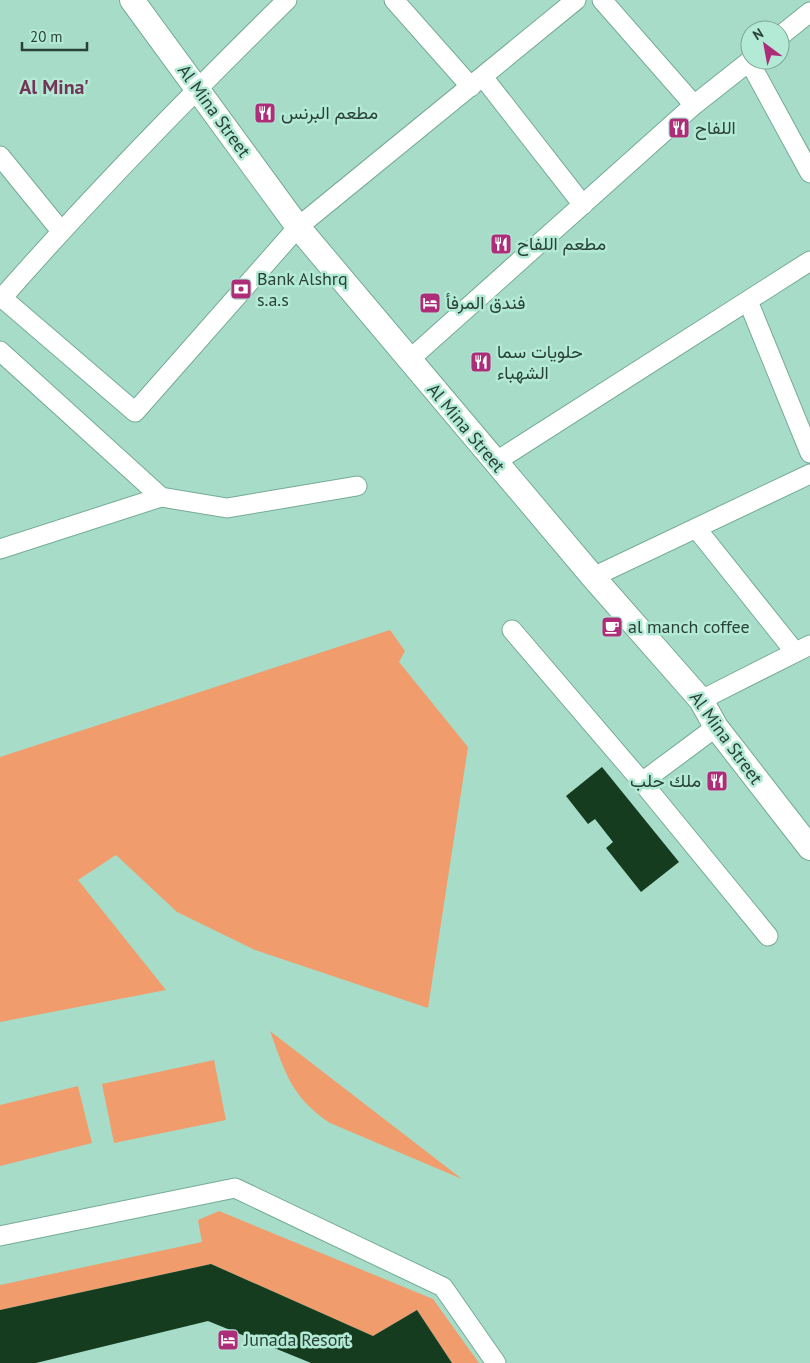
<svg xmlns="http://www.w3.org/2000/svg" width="810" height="1363" font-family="'PT Sans',Vazirmatn,sans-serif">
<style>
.green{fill:#f09c6d}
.building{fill:#163c1f}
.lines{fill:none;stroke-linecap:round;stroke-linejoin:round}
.minor-casing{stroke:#76aa97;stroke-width:21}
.tertiary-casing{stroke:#76aa97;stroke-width:26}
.minor{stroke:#fff;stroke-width:19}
.tertiary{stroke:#fff;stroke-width:24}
.labels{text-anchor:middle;stroke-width:5;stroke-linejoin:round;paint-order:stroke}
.street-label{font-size:18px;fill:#2a4138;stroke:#b3ead5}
.poi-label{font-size:18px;fill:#2a4138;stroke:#b3ead5;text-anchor:start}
.quarter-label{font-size:20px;font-weight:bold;fill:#743456;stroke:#b3ead5}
</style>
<rect width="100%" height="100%" fill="#a7ddc8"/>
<!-- green -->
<path class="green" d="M390,630L405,651L399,662L468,747L428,1008L255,950L177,912L116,855L78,880L166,990L0,1022V757Z
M270,1031L462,1179L330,1123C291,1097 285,1072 270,1031Z
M214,1060L226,1120L114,1143L102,1084Z
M78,1086L92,1143L0,1166V1105Z
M219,1211L433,1299L479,1363H452L417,1310L373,1336L211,1264L0,1310V1285L202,1242L198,1220Z"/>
<!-- building -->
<path class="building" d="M602,767L679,862L641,892L606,848L613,842L595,819L588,824L566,796Z
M211,1264L373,1336L417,1310L452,1363H311L208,1321L36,1363H0V1310Z"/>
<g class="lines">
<!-- minor casing -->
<g class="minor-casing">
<path id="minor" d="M394,0L471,87
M602,0L694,105
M780,36L810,12
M749,61L810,173
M483,77L583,205
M0,156L61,231
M0,296L135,412L298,227L576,0
M2,298C93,194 189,96 287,0
M748,301L810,453
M0,351L161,497L227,508L357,486
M409,360L694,105L751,60
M495,462L810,261
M696,528L795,652
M0,549L161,497
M593,577L810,474
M512,630L642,782L768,936
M701,700L810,645
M642,782L716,727
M0,1236L235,1188L443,1287L496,1363"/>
</g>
<!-- tertiary casing -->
<g class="tertiary-casing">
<path id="tertiary" d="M132,0L298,227L593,577L701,700L716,727L810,848"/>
</g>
<!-- minor -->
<use href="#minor" class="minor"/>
<!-- tertiary -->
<use href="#tertiary" class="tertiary"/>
</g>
<!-- icons -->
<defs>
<g id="restaurant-square" transform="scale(1.125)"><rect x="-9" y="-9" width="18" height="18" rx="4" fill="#ae2d79" stroke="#b3ead5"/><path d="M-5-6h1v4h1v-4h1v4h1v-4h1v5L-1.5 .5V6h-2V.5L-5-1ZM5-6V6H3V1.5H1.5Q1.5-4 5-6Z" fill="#fff"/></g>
<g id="bank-square" transform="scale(1.125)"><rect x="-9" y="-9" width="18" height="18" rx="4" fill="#ae2d79" stroke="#b3ead5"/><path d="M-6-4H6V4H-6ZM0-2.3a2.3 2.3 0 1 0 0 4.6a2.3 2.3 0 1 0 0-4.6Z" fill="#fff"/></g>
<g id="hotel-square" transform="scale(1.125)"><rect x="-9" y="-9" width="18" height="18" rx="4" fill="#ae2d79" stroke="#b3ead5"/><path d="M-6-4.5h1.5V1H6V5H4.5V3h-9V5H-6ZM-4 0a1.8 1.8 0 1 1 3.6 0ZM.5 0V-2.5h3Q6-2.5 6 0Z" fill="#fff"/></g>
<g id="cafe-square" transform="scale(1.125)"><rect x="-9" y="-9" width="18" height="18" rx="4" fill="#ae2d79" stroke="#b3ead5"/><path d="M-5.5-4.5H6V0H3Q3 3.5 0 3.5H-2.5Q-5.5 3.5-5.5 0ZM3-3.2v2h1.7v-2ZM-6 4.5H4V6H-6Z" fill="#fff"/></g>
</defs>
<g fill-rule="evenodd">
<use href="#restaurant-square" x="265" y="113"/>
<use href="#restaurant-square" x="679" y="128"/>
<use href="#restaurant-square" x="501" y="244"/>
<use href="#bank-square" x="241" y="289"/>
<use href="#hotel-square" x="430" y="303"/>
<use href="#restaurant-square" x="481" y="362"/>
<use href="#cafe-square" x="612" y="627"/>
<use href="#restaurant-square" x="717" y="781"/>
<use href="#hotel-square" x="228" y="1340"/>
</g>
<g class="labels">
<!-- street labels -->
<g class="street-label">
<text transform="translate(214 111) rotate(54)" y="6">Al Mina Street</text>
<text transform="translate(466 428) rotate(50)" y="6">Al Mina Street</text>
<text transform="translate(726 738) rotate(54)" y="6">Al Mina Street</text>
</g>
<!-- poi labels -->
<g class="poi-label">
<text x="281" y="119">مطعم البرنس</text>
<text x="695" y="134">اللفاح</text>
<text x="517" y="250">مطعم اللفاح</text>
<text x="257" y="285">Bank Alshrq<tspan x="257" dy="21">s.a.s</tspan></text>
<text x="446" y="309">فندق المرفأ</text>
<text x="497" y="358">حلويات سما<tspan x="497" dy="21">الشهباء</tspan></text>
<text x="628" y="633">al manch coffee</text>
<text x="701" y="787" text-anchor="end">ملك حلب</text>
<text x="244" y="1346">Junada Resort</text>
</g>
<!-- quarter labels -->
<g class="quarter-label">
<text x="54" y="94">Al Mina'</text>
</g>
</g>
<!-- north arrow -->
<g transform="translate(765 45) rotate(328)"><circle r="24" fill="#b3ead5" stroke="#7ca696"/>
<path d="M0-4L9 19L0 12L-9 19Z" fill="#ae2d79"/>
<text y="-8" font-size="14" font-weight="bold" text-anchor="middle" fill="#2a4138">N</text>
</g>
<!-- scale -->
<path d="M22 42v8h65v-8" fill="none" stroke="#2a4138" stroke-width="2.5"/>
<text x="30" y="42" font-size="15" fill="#2a4138" stroke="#b3ead5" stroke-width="4" paint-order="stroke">20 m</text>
</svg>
